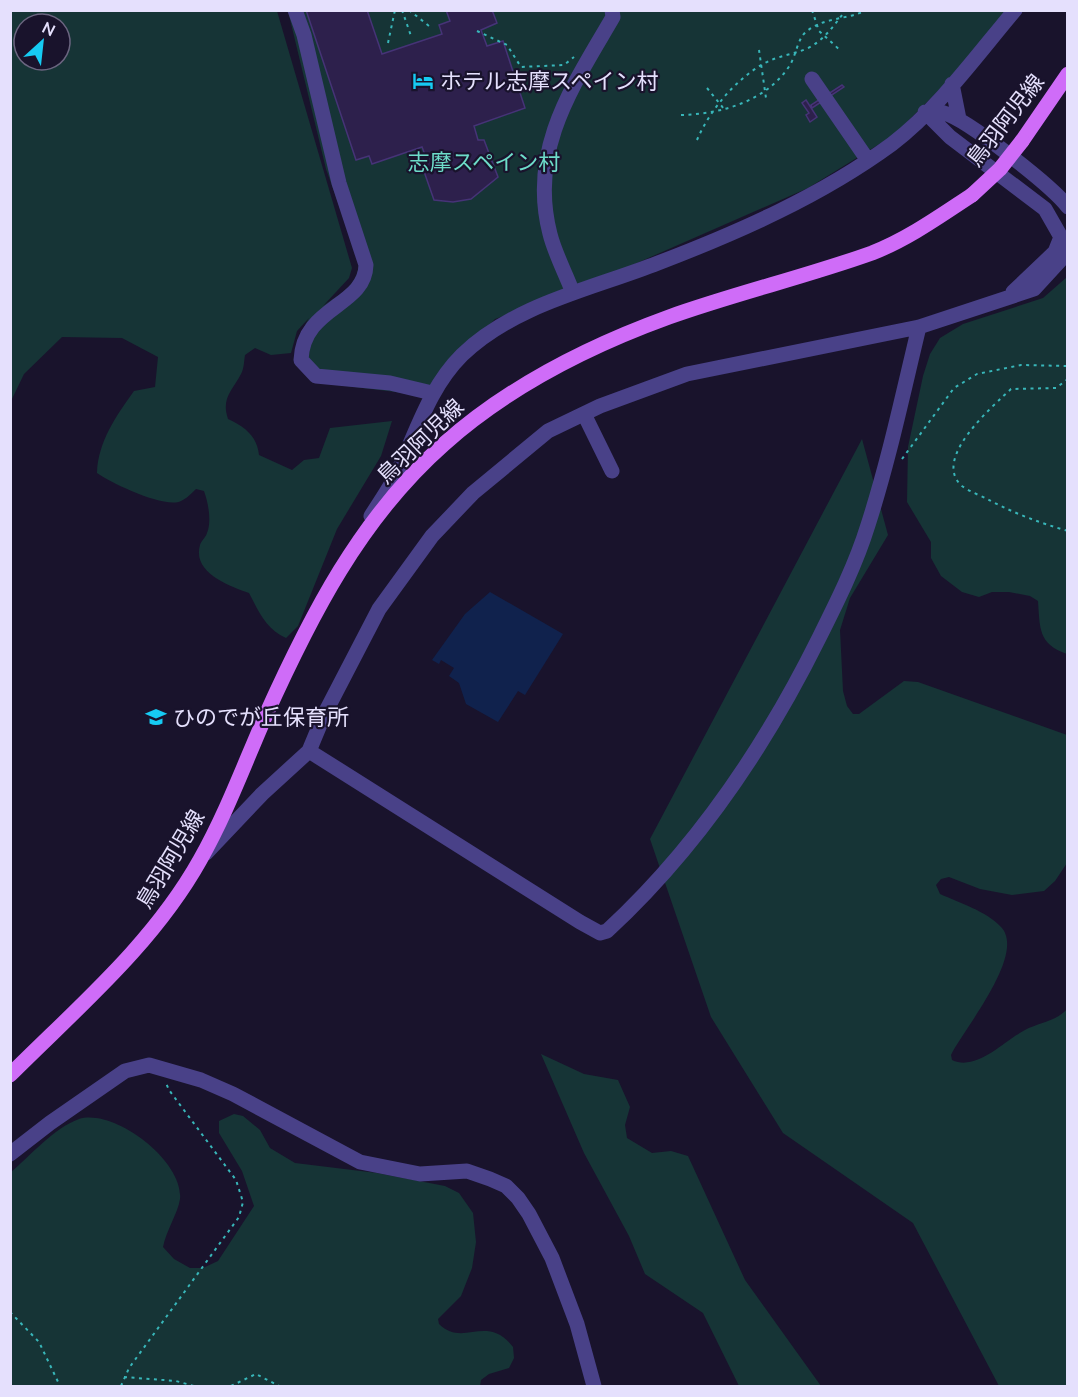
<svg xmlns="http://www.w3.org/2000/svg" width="1078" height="1397" font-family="Mulish,'Noto Sans JP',sans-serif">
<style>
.green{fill:#163436;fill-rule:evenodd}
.water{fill:#10224d}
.building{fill:#2d204c;stroke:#463377;stroke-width:1.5}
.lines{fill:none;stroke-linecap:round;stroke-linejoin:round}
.path{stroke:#38b6b9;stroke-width:2;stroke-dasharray:3 4.5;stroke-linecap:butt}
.minor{stroke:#494188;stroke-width:15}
.major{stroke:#cf6cf8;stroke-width:15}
.major-bridge{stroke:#cf6cf8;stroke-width:15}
.labels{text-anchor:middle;stroke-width:4.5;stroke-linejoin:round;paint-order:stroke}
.poi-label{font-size:22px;fill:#e5e0fd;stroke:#19132c;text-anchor:start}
.street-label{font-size:22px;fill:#e5e0fd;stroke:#19132c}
.park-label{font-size:22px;fill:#6ddcc9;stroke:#19132c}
</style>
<rect width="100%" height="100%" fill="#19132c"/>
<!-- green -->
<path class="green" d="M11,11H277L352,268L349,278L323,306C341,293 359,285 359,261L326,169L288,11H1008L942,87L894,135L808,188L564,295L495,319L429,390L412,394L313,382C291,354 292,348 309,318L297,331L291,353L271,355L255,348L245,355C244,361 244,369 241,374C232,391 221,398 228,419C245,427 257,436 259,455L292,470L304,460L319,458L330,428L392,421L381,456L337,529L298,626L286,638C266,629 259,612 249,593C230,586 192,573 200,545C201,541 206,537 207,533C212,521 208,502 204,491L196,489C192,493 186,499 181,501C165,509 111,483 97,473C98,442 116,416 134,391L155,387L158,357L122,338L62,337L24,374L11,401ZM24,24H60V60H24Z
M1067,277V654C1038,644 1040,628 1038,601L1030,596L1009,592H992L979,597L962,592L941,576L931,558V542L907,502L908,447L923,376L930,354L940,338L963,324L1043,298Z
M862,439L888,535L850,598L840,630L843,691L847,706L853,714H859L904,681L918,682L1067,735V863L1055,881L1044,891L1012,895L980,889L949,877L941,879L936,885L940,894C960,903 986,911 1001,927C1027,954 963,1030 951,1055L952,1060C977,1072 1005,1040 1025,1030C1038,1023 1057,1021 1067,1009V1386H999L913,1223L783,1133L711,1017L650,839Z
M541,1054L584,1074L618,1080L630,1107L625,1125L627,1138L652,1153L671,1151L688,1156L745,1280L821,1386H739L703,1313L645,1274L629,1236L584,1153Z
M234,1114L243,1116L260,1130L270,1148L295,1163L377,1173L445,1186L459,1193L473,1213L476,1242L472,1268L461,1296L438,1319L439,1324C463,1348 487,1313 513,1347L514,1358L509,1368L489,1374L481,1380L480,1386H11L10,1173C30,1156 54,1128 79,1119C114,1108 184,1161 180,1199C178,1213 166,1231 163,1247L174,1259L190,1268H203L218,1261L254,1206L242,1171L219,1133V1121Z"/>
<!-- water -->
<path class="water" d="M490,592L563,634L525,695L518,691L498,722L466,704L459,683L449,676L454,668L441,660L439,664L432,660L465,614Z"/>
<!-- building -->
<path class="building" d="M306,10H367L382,54L442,34L439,25L450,21L446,10H492L497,23L481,30L487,46L503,41L525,108L474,126L478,140H484L498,177L471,199L453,202L434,200L421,163L427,160L422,147L372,164L369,156L356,160Z
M842,85L844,87L812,108L811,105Z
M806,100L817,117L810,122L806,115L809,113L802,103Z"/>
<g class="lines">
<!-- path -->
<path class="path" d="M402,10L411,36
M409,10L429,26
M812,10L819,31L841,51
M477,31L507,45L521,67L564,65L574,57
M388,43L395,10
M759,50L766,98
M707,88L724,109
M681,115C722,114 767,101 790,65C796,55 798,38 806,32C823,17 847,20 867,10
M697,140C710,110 734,81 763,64C777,56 791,55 806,49C824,41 834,25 846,10
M1068,379L1056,388L1011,389C993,406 931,459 962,486C970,492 982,496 991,501C1016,514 1040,523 1068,531
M902,459L954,388L977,374L1021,365L1068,366
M10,1312L39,1342L60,1386
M124,1377L176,1381L194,1386
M121,1386L129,1368L239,1217L243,1202L236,1180L169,1090L166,1083
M231,1386L256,1374L279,1386"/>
<!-- minor -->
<path class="minor" d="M295,10L304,35L339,183L366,265C365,307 303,306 301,360L316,376L390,383L432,393
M812,79L867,159
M952,84L959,119
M925,112L950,137L1045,209L1061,237L1055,252L1013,292
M925,112C931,112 939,111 944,113C967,119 1053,187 1068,207
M573,293C566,274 555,254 550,234C528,149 573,86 613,17L612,10
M584,414L612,471
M371,516C381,500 392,485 399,469C418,428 430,387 462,355C515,304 592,289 658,263C739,232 821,196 892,144C939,108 977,55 1015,10
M309,751L580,922L600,933L607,931C697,848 765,747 819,638C837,602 856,564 868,525C889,460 903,393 919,327
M206,853L262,794L309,751L324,715L379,609L432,536L473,493L548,431L600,406L687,374L919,327L1034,289L1068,252
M10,1154L50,1123L125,1071L149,1065L201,1080L233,1094L360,1162L420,1174L467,1171L490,1179L506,1186L518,1198L529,1214L552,1258L577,1324L594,1386"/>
<!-- major -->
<path class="major" d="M1022,141L1068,74
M10,1075C78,1007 153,944 200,860C226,814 244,765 265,717C310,617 360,518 444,444C508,387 589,346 669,317C736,293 805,277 872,253C908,239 940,216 972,195"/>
<!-- major-bridge -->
<path class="major-bridge" d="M972,195L1000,169L1022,141"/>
</g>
<!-- icons -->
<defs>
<g id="hotel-bare" transform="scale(1.62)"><path d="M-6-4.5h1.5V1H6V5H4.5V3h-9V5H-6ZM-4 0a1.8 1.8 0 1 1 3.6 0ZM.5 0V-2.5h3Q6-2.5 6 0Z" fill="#16cbf3" stroke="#19132c" stroke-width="2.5" paint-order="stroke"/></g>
<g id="school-bare" transform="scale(1.62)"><path d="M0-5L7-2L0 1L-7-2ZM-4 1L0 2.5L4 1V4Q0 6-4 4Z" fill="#16cbf3" stroke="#19132c" stroke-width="2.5" paint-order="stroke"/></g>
</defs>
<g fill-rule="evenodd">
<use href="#hotel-bare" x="423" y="81"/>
<use href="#school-bare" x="156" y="717"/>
</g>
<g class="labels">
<!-- poi labels -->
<g class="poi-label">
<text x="440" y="89">ホテル志摩スペイン村</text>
<text x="173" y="725">ひのでが丘保育所</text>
</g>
<!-- street labels -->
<g class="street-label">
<text transform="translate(1005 120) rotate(-52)" y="8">鳥羽阿児線</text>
<text transform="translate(420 441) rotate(-44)" y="8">鳥羽阿児線</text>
<text transform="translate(170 859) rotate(-59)" y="8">鳥羽阿児線</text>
</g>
<!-- park labels -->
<g class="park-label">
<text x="484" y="170">志摩スペイン村</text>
</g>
</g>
<!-- border -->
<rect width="1078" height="1397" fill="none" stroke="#e5e0fd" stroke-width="24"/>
<!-- north arrow -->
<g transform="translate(42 42) rotate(27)"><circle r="28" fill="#19132c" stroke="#6b6580" stroke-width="1.5"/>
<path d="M0-4.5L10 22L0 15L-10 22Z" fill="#16cbf3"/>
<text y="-9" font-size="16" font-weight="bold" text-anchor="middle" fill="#e5e0fd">N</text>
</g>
</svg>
